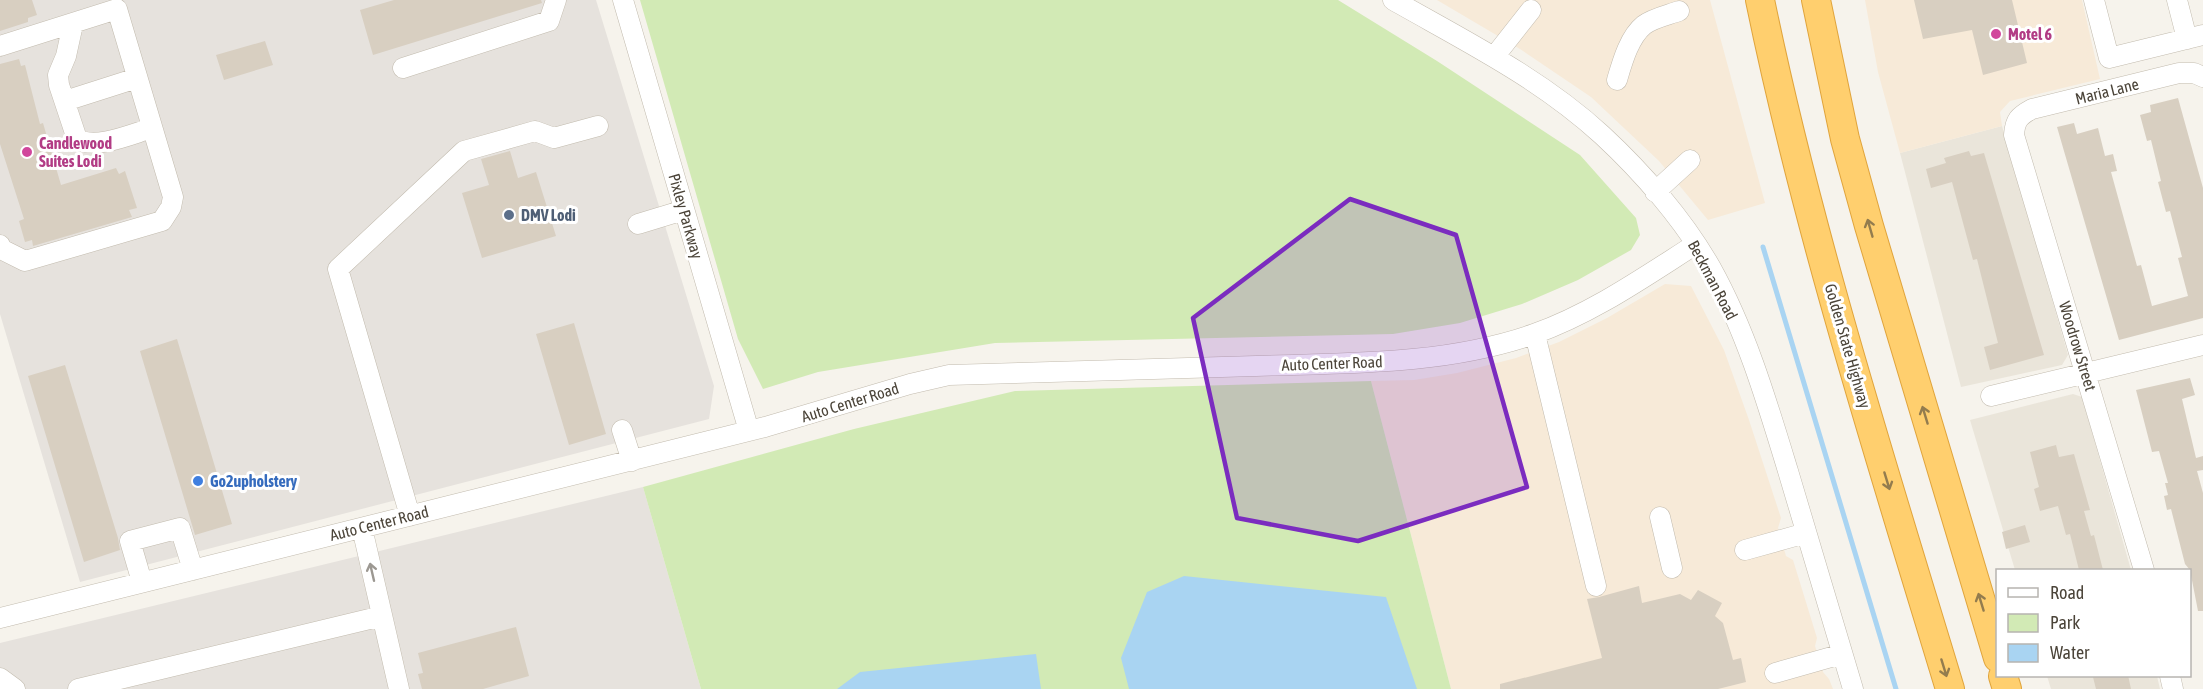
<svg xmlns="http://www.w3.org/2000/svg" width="2203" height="689" font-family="'Asap Condensed',sans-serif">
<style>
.residential{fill:#eae5da}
.commercial{fill:#f7ead8}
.industrial{fill:#e6e2dd}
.green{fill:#d2eab5}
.water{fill:#a9d4f2}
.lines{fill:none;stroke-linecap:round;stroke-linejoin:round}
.stream{stroke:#a9d4f2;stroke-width:5}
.building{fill:#d8cfc1}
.minor-casing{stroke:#c2bbae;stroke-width:21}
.highway-casing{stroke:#e0a43c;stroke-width:30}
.minor{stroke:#fff;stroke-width:20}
.highway{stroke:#ffcf6e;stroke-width:28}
.oneway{stroke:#937c4e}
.oneway2{stroke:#9c9892}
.marked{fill:#7b2cbf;fill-opacity:0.2;stroke:#7b2cbf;stroke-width:4.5;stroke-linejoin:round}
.hotel-dot{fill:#d1479c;stroke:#fff;stroke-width:2}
.service-dot{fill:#5c6f8a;stroke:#fff;stroke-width:2}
.shop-dot{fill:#3f7fe0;stroke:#fff;stroke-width:2}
.labels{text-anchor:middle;stroke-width:6;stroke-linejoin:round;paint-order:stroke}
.hotel-label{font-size:16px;font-weight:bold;fill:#b23c85;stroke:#fff;text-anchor:start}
.street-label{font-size:16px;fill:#4b4439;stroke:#fff}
.service-label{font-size:16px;font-weight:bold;fill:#4e5e75;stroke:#fff;text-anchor:start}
.shop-label{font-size:16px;font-weight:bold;fill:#366cbe;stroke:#fff;text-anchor:start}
</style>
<rect width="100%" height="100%" fill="#f6f3ec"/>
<!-- residential -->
<path class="residential" d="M2002,126L2068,355L2062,365L1961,387L1900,153Z
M2073,394L2082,397L2131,570H2015L1970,420Z
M2047,676H2157L2160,689H2051Z"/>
<!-- commercial -->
<path class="commercial" d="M1437,0H1710L1765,203L1708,220L1659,161L1591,97L1520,49Z
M1865,0H2082L2100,79L2010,101L2000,112L2002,126L1900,153L1878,72Z
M1665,284L1691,286L1724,350L1749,420L1781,518L1778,528L1786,556L1793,560L1817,638L1815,646L1823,672L1829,679L1833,689H1451L1371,381L1414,380L1457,373L1516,358L1559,342L1607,318Z"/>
<!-- industrial -->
<path class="industrial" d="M0,0H596L714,386L709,419L80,582L0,314Z
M643,487L701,689H0V643Z"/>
<!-- green -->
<path class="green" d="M640,0H1338L1437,61L1580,155L1636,218L1640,235L1631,250L1578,280L1522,304L1460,323L1393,334L995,343L818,372L763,389L738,339Z
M1371,381L1451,689H701L643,487L854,429L1015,391Z"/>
<!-- water -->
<path class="water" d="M1184,576L1386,597L1417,689H1129L1121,658L1147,592Z
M1036,654L1041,689H837L860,672Z"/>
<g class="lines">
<!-- stream -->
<path class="stream" d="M1763,247L1896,689"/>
</g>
<!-- building -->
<path class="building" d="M0,0H32L37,15L28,18V22L0,31Z
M394,0H541L542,3L373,55L360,10Z
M1914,0H2012L2027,63L1983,75L1972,30L1923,39Z
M265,41L273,65L224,80L216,55Z
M19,59L21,66L25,65L40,124L43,123L61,185L116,168L119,174L125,171L137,208L129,210L132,217L33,246L32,240L25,242L19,221L24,219L0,144V64Z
M2178,98L2203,188V318L2119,340L2057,127L2074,123L2077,134L2098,128L2105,156L2113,154L2117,171L2111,172L2137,266L2141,265L2152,306L2188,296L2178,258L2182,257L2170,211L2166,212L2158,182L2161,181L2151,140L2147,141L2140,115L2151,112L2150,105Z
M510,151L518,178L536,172L556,236L482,258L462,193L489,185L481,159Z
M1969,151L1971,156L1984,153L2044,355L1990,370L1984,347L1998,343L1977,259L1973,260L1952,182L1931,188L1926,169L1946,163L1944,158Z
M574,323L606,434L569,445L536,334Z
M177,339L232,524L195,535L140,351Z
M65,365L118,538L120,550L84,562L28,376Z
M2190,378L2195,395L2182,399L2196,458L2203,456V470L2197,471L2203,493V611H2198L2190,570L2185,564L2171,509L2167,510L2164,496L2168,495L2165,483H2168L2159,451L2152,452L2136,390Z
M2056,445L2059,457L2074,454L2090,510L2084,511L2091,536L2094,535L2103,570H2079L2070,534L2066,535L2058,506L2040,511L2034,489L2039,487L2030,452Z
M2025,525L2030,542L2006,549L2002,532Z
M1639,586L1642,603L1680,594L1691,600L1698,590L1722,603L1715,616L1723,623L1733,660L1741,658L1746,682L1718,689H1500V684L1602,658L1587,599L1599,597Z
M516,627L529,676L483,689H422L418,674L423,673L418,653Z
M2101,675H2128L2131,689H2096L2093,677Z"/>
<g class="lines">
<!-- minor casing -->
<g class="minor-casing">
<path id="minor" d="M623,0L749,431
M1393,0C1465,41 1540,78 1602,135C1642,172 1684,220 1711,268C1746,331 1767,402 1788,471C1810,544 1831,616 1853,689
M2094,0L2109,58L2203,35
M2177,0L2187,39
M73,24L66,56L58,75L59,85L77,139C96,150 131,134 152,128
M0,46L117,9L173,197L171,207L162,221L25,261L1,249L0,245
M1494,57L1531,10
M403,68L549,21L556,0
M1617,80C1622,63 1629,37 1644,25C1653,18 1668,15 1679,11
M65,101L137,78
M1655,192L1690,160
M638,224L684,210
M1535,334L1596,586
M1991,396L2203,345
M622,430L632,461
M410,516L338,269L464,151L535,131L554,138L598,126
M1660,517L1672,568
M362,528L399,689
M1745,550L1806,533
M2144,570L2014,135C2015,120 2019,116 2032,109L2179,73H2194L2203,77
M142,582L130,541L180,528L193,570
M0,618L765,427L910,384L949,375C1051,372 1154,369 1256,366C1349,363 1445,365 1534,334C1593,313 1644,277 1696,244
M1775,673L1842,654
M2170,676L2173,689
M0,678L15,689
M78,689L382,616"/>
</g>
<!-- highway casing -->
<g class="highway-casing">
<path id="highway" d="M1760,0C1808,233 1881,461 1950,689
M1816,0L1845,139L1869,226L1998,658
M2003,676L2007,689"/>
</g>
<!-- minor -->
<use href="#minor" class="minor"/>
<!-- highway -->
<use href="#highway" class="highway"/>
</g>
<!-- one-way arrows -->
<defs><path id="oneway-shaft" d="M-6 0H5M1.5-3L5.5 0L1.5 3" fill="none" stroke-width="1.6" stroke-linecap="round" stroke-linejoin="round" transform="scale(1.5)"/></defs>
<g class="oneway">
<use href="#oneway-shaft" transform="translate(1870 228) rotate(-106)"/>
<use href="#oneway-shaft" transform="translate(1925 415) rotate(-107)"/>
<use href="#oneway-shaft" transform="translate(1887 481) rotate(73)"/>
<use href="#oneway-shaft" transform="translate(1981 602) rotate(-107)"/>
<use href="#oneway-shaft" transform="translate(1944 668) rotate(73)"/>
</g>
<use class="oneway2" href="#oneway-shaft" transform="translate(372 572) rotate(-103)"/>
<!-- marked area -->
<path class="marked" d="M1350,199L1456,235L1527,487L1358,541L1237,518L1193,318Z"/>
<!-- markers -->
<g class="hotel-dot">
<circle cx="1996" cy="34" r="6"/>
<circle cx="27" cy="152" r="6"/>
</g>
<circle class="service-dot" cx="509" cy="215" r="6"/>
<circle class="shop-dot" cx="198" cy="481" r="6"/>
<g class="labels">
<!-- hotel labels -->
<g class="hotel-label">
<text x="2008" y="40">Motel 6</text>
<text x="39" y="149">Candlewood<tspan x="39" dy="18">Suites Lodi</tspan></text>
</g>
<!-- street labels -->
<g class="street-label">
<text transform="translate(2107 91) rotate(-14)" y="6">Maria Lane</text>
<text transform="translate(686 216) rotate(74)" y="6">Pixley Parkway</text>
<text transform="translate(1713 280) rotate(62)" y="6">Beckman Road</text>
<text transform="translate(1848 346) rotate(74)" y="6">Golden State Highway</text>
<text transform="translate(2078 346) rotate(73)" y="6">Woodrow Street</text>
<text transform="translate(1332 363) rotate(-2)" y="6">Auto Center Road</text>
<text transform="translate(850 402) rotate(-17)" y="6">Auto Center Road</text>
<text transform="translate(379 523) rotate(-14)" y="6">Auto Center Road</text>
</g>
<!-- service labels -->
<g class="service-label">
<text x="521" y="221">DMV Lodi</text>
</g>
<!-- shop labels -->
<g class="shop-label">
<text x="210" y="487">Go2upholstery</text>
</g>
</g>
<!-- legend -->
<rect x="1996" y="569" width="195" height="108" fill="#ffffff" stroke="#b7b4b0" stroke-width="1.5"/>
<rect x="2008" y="588" width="30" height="9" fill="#ffffff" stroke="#b7b4b0" stroke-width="1.5"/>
<text x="2050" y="599" font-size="18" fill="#4b4439">Road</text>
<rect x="2008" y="614" width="30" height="18" fill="#d2eab5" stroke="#b7b4b0" stroke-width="1.5"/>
<text x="2050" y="629" font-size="18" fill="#4b4439">Park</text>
<rect x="2008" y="644" width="30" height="18" fill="#a9d4f2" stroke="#b7b4b0" stroke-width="1.5"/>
<text x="2050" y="659" font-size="18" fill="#4b4439">Water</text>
</svg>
